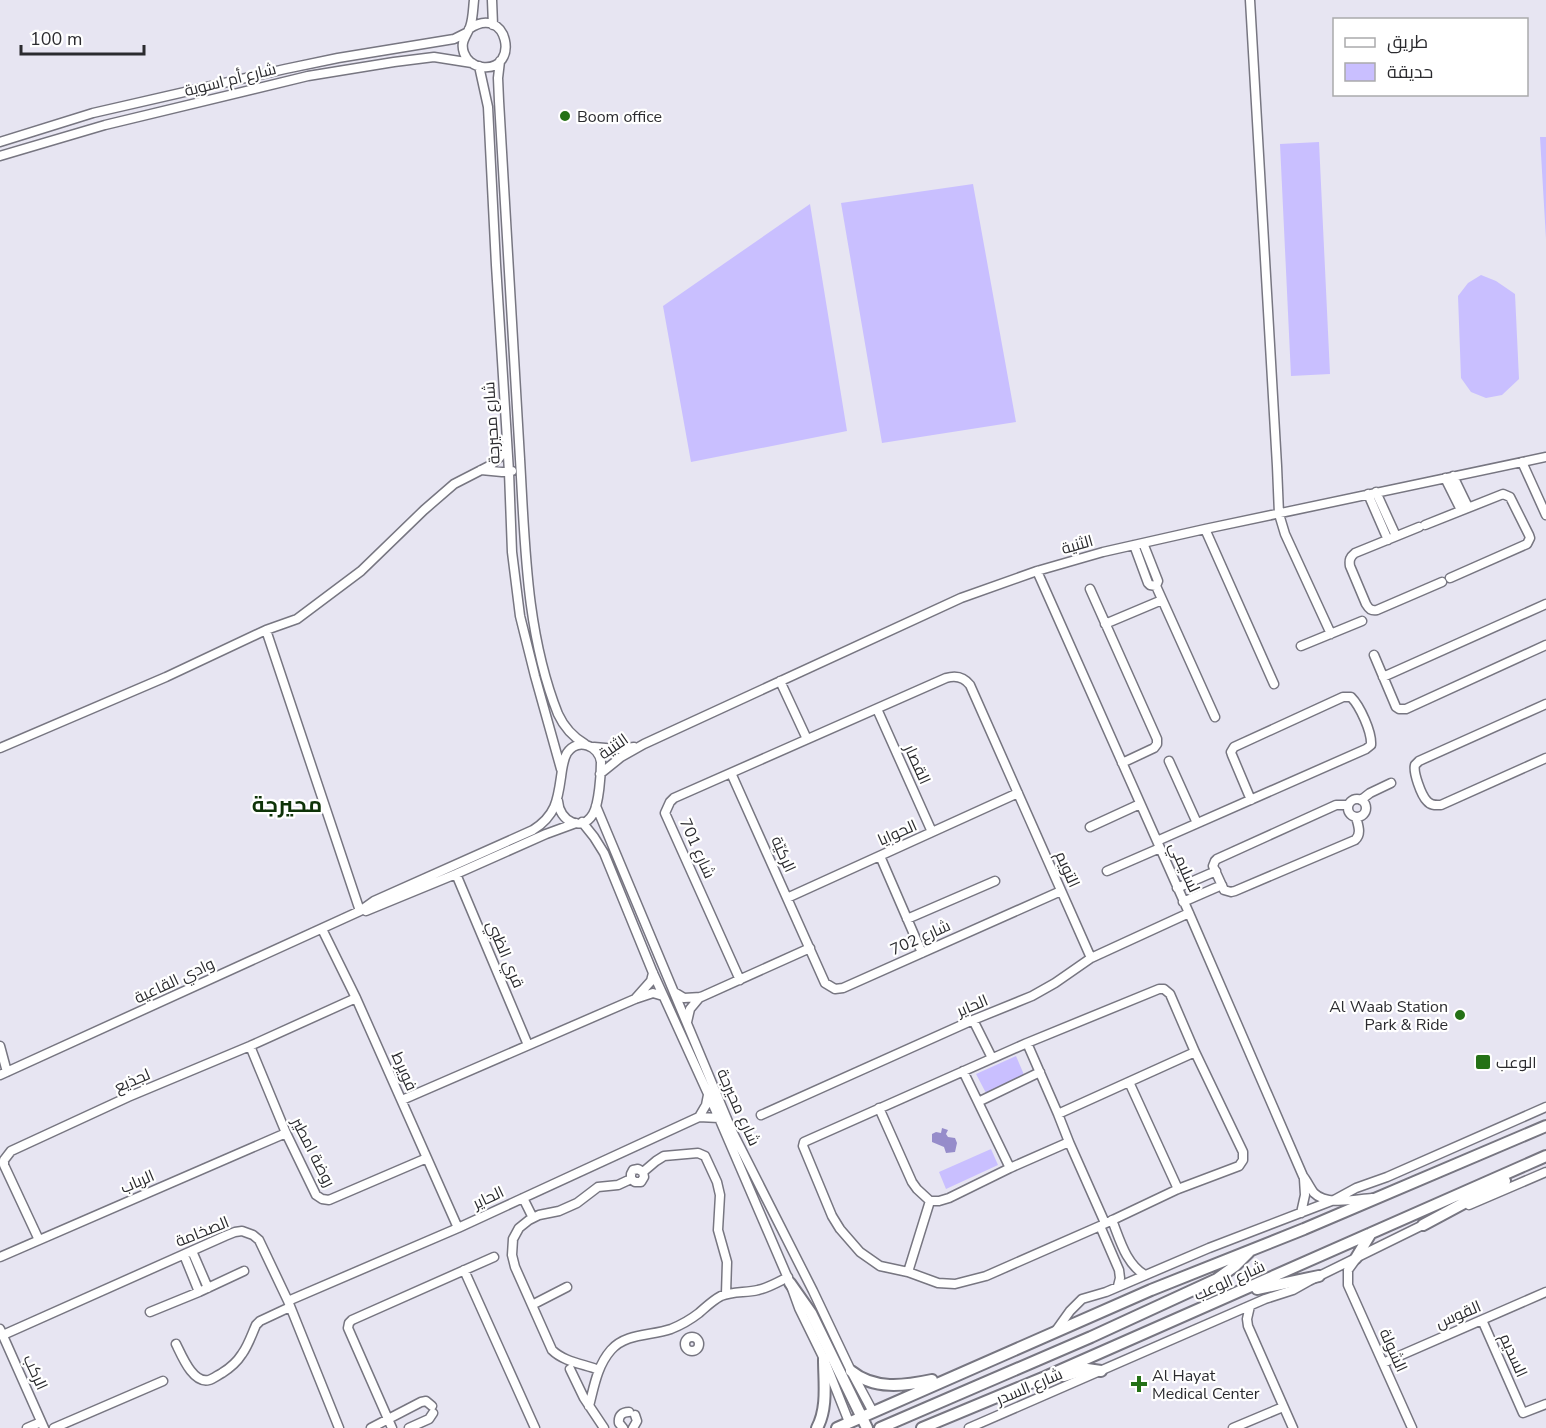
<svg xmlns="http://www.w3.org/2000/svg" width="1546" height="1428" font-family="'Nunito Sans',Cairo,sans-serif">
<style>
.green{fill:#c9bfff}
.water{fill:#968cca}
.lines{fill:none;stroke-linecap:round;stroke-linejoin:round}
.minor-casing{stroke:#777681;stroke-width:11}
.major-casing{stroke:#777681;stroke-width:14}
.minor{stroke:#fff;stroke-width:8}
.major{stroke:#fff;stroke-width:10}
.poi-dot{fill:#247116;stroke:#fff;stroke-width:2}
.labels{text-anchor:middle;stroke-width:4.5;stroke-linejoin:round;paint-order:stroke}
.street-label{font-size:16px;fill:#2b2b2f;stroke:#fff}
.poi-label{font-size:16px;fill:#2b2b2f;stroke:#fff;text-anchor:start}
.district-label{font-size:22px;font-weight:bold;fill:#0e3308;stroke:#fff}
</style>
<rect width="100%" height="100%" fill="#e7e5f2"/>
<!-- green -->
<path class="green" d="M1540,137H1546V239Z
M1319,142L1330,374L1291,376L1280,144Z
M973,184L1016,422L882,443L841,203Z
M810,204L847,431L691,462L663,306Z
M1481,275L1496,281L1515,294L1519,379L1502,395L1486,398L1471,392L1461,378L1458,296L1468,283Z
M1016,1056L1025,1077L986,1093L976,1074Z
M991,1149L998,1165L946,1189L939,1172Z"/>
<!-- water -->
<path class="water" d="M942,1128L948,1130L946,1134L948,1137L955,1138L957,1143L955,1152L946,1153L944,1147L932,1142V1134L936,1132L941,1133Z"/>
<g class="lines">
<!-- minor casing -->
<g class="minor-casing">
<path id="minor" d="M492,0L493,25
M1250,0L1277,466L1279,514L1285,534L1331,634
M469,29C508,2 521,72 482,67C474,66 467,61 464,53C460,42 466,37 470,27C473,19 473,9 474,0
M500,61L498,78L499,101C507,220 512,340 520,459C525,544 526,634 558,714C564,727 573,737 585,744
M479,66L488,107L496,265L509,472L512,552L520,616L535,676L561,769
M0,142L93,113L285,69L338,58L454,39L466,33
M0,156L105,125L308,76L394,62L434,57L472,63
M1522,462L1546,515
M481,470L502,472L512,471
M1453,476L1468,507
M1445,478L1461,510
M1376,492L1396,536
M1368,494L1388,540
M1425,525L1503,494L1510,497L1529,535L1530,538L1527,544L1450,578
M1419,527L1355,553C1350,557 1349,560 1350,566L1366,604C1369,609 1371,611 1377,610L1442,582
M1205,529L1274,684
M1134,545L1148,583L1150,585L1156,586L1158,581L1143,543
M1037,571L1189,913L1303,1176C1307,1181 1310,1188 1314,1193C1327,1206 1355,1199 1372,1198
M1156,586L1215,717
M1090,589L1157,739V744L1154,748L1122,763
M1105,624L1162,600
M266,630L360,911
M1301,646L1362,621
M1374,655L1396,707L1399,709H1406L1546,645
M1383,677L1546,604
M780,681L807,739
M1546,704L1419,761L1415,765C1413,772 1421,795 1427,801C1431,806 1436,805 1441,805L1546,758
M877,709L932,832
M594,747L617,749L634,747
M0,748L166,677L266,630L297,619L361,571L424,510L454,484L491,465L500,457L507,445
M1169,761L1197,823
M731,773L825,983L835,989L843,988L1061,891
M600,774L621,757L644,744L961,598L1037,571L1103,552L1205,529L1546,457
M1348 808a9 9 0 1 1 18 0a9 9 0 1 1-18 0Z
M1361,800L1370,793L1391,783
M1348,805H1336L1217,859L1215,861L1213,866L1224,890L1231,892L1235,891L1355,840C1362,834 1358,825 1356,817
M596,806L732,1131L813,1291L851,1371L873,1412
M582,822L594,837L604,853L653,973L719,1118L790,1283L799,1308L824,1359L849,1422
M1090,827L1140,804
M1157,841L1366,749L1371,745C1372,732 1360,706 1351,697H1343L1234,747L1231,752L1232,755L1251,800
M880,856L922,953
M1107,871L1160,848
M456,874L528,1045
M1177,888L1216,871
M787,898L1018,793
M1183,902L1222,885
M366,911L456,874L546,834L576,823
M907,919L995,881
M322,929L356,998L458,1228
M740,980L665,813L670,802L674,798L946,678C956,675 964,677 970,685L1091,958
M1159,989H1164L1170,994L1195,1052L1243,1152V1160L1239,1166L1178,1189L1100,1226L986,1276L955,1284L938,1283L908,1272L880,1266L860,1252L840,1229L832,1216L803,1146L804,1142L1027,1043Z
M674,992L684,998L701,997L810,948
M635,999L651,981L653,973
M973,1020L992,1058
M687,1022L690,1009L700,997
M1027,1043L1058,1114L1069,1142
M0,1046L7,1072
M250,1046L286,1133L316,1195L322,1199L329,1200L427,1158
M963,1071L1010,1168
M0,1075L360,911L374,901L533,830C558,814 558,797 562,770C563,764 564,758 567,753C578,737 599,746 601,762C601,774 599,804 593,814C582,833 559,821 558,801
M1129,1082L1178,1189
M402,1100L635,999L653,993L663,996
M978,1102L1040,1072
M879,1108L912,1182L917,1189L930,1201H939L949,1198L1010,1168L1069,1142L1105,1223
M1058,1114L1195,1052
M761,1115L973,1020L1032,996L1055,983L1091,958L1189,913
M699,1117L706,1105L708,1095
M643,1172L656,1161L664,1156L698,1153L705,1156L717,1182L720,1195L718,1230L727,1262L726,1294
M523,1198L533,1218
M1469,1205L1546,1172
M1301,1213L1305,1195L1304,1179
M1112,1220C1120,1240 1126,1264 1145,1275
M1100,1226L1119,1270L1120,1278L1118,1286
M39,1240L4,1165V1160L11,1151L128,1097L250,1046L356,998
M192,1251L208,1288
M184,1255L199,1292
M0,1257L286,1133
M1356,1259L1348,1270V1285L1412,1428
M464,1270L535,1428
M908,1272L930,1201
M288,1301L458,1228L699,1117L719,1118
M532,1305L567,1287
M1250,1306L1247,1319L1248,1326L1293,1428
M150,1312L199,1292L244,1271
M1482,1320L1523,1413L1546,1404
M0,1329L44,1428
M1055,1332L1070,1311L1082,1299L1106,1292L1209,1248L1334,1200L1356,1188L1387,1177L1546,1107
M3,1335L225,1236L235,1232L242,1231L253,1235L259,1240L288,1301L339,1428
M685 1344a7 7 0 1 1 14 0a7 7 0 1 1-14 0Z
M176,1344C182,1356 193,1384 209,1380C213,1379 218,1375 222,1373C230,1368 237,1362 242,1354C248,1346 252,1334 256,1325L260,1321L290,1307
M1383,1363L1546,1292
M570,1369L584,1398L604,1428
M599,1370C584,1364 564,1362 552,1350L515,1267L512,1255L513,1239L519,1228L529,1220L539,1215L559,1211L577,1203L598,1187L618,1185L631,1179L635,1182H641L644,1177L643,1172L638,1169L633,1170L631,1174V1179
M589,1406C594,1387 597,1366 611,1350C626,1333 651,1336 671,1329C681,1325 690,1320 699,1313C706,1307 713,1300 721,1296C733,1291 746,1293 758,1290C768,1288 778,1282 788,1277
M27,1428L41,1422
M54,1428L163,1381
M371,1428L421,1402L426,1401L432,1406
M392,1428L348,1328L349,1323L352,1320L494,1257
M409,1428L429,1419L433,1413
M623,1428L619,1423C618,1416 622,1412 629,1412
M633,1428L637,1421L635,1415
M969,1428L1265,1299L1293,1290L1309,1281L1427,1223
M1233,1428L1283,1407"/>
</g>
<!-- major casing -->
<g class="major-casing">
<path id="major" d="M1423,1225L1505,1181
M1356,1258L1371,1233
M790,1283L811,1313L867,1428
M1257,1289L1319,1276
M851,1371C874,1390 904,1386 932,1380
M1064,1376L1087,1369L1101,1371
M817,1428C828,1408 824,1382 824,1359
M837,1428L1151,1290L1304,1229L1546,1126
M880,1428L1091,1337L1217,1279L1235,1266L1249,1252
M922,1428L1045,1377L1546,1156"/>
</g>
<!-- minor -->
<use href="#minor" class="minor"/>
<!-- major -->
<use href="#major" class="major"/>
</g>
<!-- markers -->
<g class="poi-dot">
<circle cx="565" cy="116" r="6"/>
<circle cx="1460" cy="1015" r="6"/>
<rect x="1475" y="1054" width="16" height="16" rx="3"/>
<path d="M1136 1375h6v6h6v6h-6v6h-6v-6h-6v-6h6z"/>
</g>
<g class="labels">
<!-- street labels -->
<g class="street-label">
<text transform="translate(230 79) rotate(-14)" y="6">شارع أم اسوية</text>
<text transform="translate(491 423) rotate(-94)" y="6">شارع محيرجة</text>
<text transform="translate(1077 544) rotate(-16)" y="6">الثنية</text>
<text transform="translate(613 746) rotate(-35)" y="6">الثنية</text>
<text transform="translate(918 764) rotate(66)" y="6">القصار</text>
<text transform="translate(897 832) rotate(-24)" y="6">الحوايا</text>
<text transform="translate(698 848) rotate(66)" y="6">شارع 701</text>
<text transform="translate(784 854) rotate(66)" y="6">الركيّة</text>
<text transform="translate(1185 867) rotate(66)" y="6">لسليمي</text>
<text transform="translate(1068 869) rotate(66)" y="6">التويم</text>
<text transform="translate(920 937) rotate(-24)" y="6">شارع 702</text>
<text transform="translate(506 954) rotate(67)" y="6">قري الظبي</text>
<text transform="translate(174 980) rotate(-25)" y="6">وادي القاعية</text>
<text transform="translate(972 1005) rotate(-23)" y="6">الحاير</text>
<text transform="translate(405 1071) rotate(66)" y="6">فويرط</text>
<text transform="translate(132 1080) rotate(-23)" y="6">لجذيع</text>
<text transform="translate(739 1107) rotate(66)" y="6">شارع محيرجة</text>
<text transform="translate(314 1152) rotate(63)" y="6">روضة امطير</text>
<text transform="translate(137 1181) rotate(-23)" y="6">الرباب</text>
<text transform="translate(488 1197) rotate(-25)" y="6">الحاير</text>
<text transform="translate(202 1231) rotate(-22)" y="6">الصخامة</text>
<text transform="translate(1229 1280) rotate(-24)" y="6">شارع الوعب</text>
<text transform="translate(1458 1314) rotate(-23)" y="6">القوس</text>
<text transform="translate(1394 1350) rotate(66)" y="6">الشولة</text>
<text transform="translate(1514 1355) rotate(66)" y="6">السديم</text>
<text transform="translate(36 1372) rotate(66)" y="6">الركب</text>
<text transform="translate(1029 1386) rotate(-23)" y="6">شارع السدر</text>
</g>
<!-- poi labels -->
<g class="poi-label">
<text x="577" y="122">Boom office</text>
<text x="1448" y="1012" text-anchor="end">Al Waab Station<tspan x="1448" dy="18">Park &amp; Ride</tspan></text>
<text x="1496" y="1068">الوعب</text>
<text x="1152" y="1381">Al Hayat<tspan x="1152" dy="18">Medical Center</tspan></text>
</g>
<!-- district labels -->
<g class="district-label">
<text x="287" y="812">محيرجة</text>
</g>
</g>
<!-- legend -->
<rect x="1333" y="18" width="195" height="78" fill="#ffffff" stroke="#aaaaac" stroke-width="1.5"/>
<rect x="1345" y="38" width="30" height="9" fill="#ffffff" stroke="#aaaaac" stroke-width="1.5"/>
<text x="1387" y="48" font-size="18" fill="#2b2b2f">طريق</text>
<rect x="1345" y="63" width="30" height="18" fill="#c9bfff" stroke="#aaaaac" stroke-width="1.5"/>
<text x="1387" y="78" font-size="18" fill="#2b2b2f">حديقة</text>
<!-- scale -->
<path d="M21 45v9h123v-9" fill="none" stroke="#2b2b2f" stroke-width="3"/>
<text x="30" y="45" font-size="18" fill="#2b2b2f" stroke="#ffffff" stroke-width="4.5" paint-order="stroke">100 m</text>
</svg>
